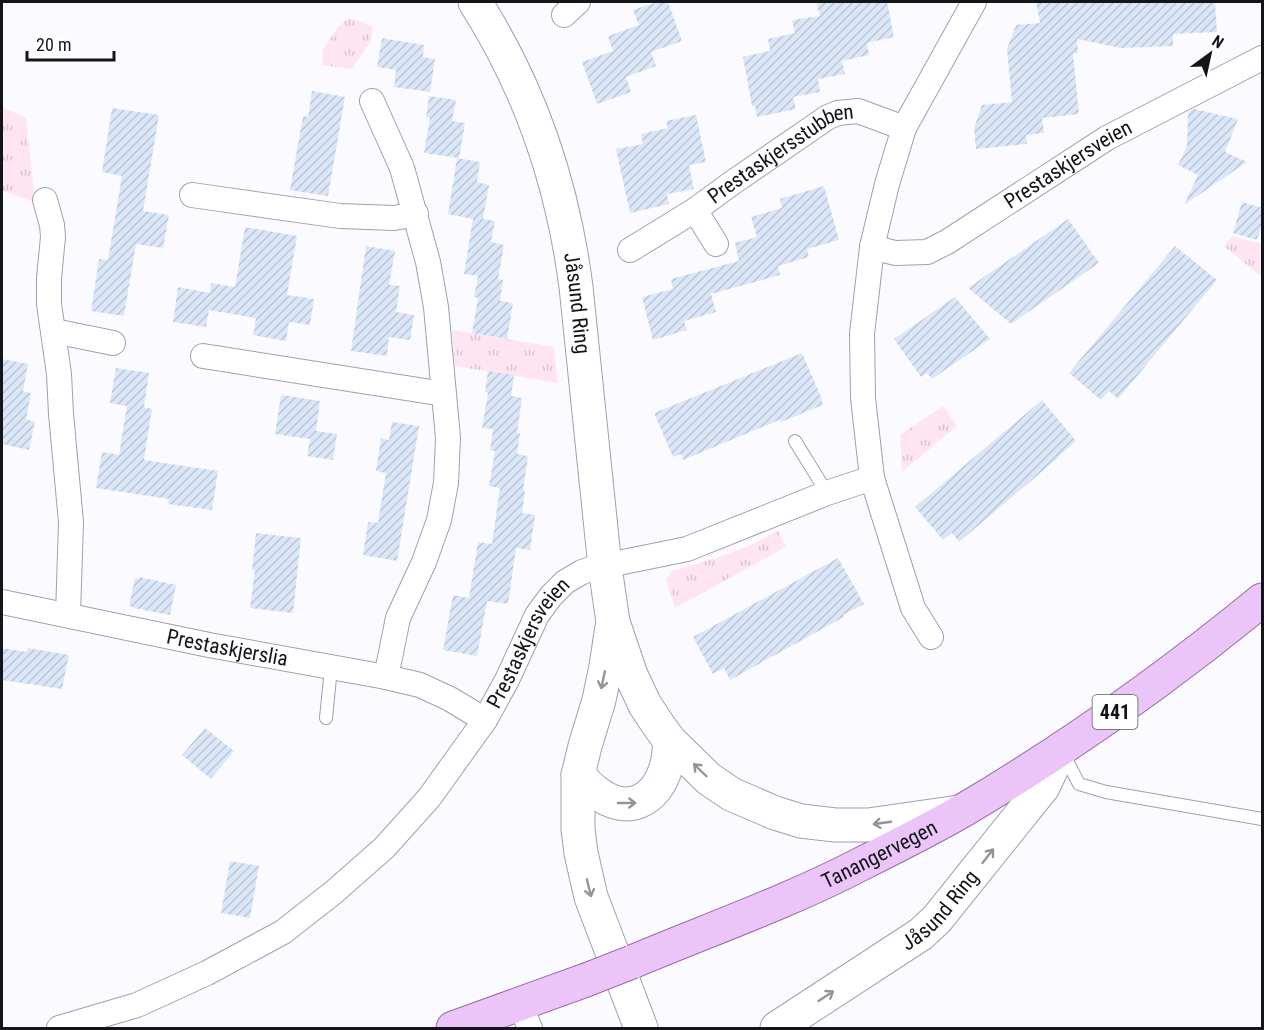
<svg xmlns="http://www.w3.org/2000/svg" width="1264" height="1030" font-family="'Roboto Condensed',sans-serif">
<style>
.park{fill:url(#park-tufts)}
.building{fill:url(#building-hatch)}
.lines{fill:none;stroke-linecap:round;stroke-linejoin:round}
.lane-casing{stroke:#a09fb3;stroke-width:14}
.street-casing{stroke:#a09fb3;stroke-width:26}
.secondary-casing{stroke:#a09fb3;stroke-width:35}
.primary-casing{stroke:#976ea7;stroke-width:35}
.lane{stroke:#fff;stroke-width:12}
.street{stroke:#fff;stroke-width:24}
.secondary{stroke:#fff;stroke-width:33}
.primary{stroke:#ebc5f7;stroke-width:33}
.primary-bridge-casing{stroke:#976ea7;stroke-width:35;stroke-linecap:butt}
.primary-bridge{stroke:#ebc5f7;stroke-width:33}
.oneway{stroke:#959598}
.labels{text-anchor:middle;stroke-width:5;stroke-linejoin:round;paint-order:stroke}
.shield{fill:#fff;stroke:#5a5a5f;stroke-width:1.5}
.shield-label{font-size:20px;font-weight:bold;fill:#14141b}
.street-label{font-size:21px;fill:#14141b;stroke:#fff}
</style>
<defs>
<pattern id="park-tufts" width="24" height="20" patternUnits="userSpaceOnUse" patternTransform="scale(1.5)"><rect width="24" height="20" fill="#ffe5f1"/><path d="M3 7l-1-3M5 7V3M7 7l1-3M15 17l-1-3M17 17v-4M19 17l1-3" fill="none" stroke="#dac4ce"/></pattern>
<pattern id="building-hatch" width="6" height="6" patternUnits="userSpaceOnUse" patternTransform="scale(1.5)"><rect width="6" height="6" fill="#dbe7f9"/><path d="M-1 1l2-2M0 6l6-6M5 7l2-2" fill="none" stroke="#bbc5d5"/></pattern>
</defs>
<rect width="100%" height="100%" fill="#fbfbff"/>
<!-- park -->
<path class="park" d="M347,19L358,20L373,27L370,42L352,69L322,65L323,50L337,28Z
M2,107L26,118L35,202L2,191Z
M1232,236L1262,244V277L1224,246Z
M452,330L554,347L558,383L455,366Z
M943,406L957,426L902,472L900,435Z
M778,531L786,547L675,608L666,580L672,571L716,558L751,545Z"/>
<!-- building -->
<path class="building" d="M658,2H668L682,41L651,52L656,66L626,77L631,92L597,104L582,62L613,51L608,36L639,25L633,10Z
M816,2H887L894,37L867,43L869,55L842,61L845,74L818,79L820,92L793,97L796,109L757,117L755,106H752L743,57L770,51L768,39L795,33L792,20L820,16Z
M1036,2H1215L1217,32L1173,34V46L1121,48L1077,39L1078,53L1073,54L1079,114L1042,118L1044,133L1026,135L1027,144L976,149L974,128L982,105L1012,102L1007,49L1016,25L1040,23Z
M382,38L424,45L423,57L435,59L430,92L394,87L396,70L377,67Z
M312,91L345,97L328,196L290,190L303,116L308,117Z
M429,96L456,100L452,121L465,123L459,158L424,153L430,118L426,117Z
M112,108L159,115L143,211L169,215L163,248L136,244L124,316L91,311L99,259L108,260L122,176L102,172Z
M1194,109L1238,119L1225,152L1247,162L1184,205L1198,175L1178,165L1187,146L1188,112Z
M696,115L706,162L689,165L694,189L667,194L669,204L630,213L616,149L643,144L641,134L668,128L666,121Z
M457,158L480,162L477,182L489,185L483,219L495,221L491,242L504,245L498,279L503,280L500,301L513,303L507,339L472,333L478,298L474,297L478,276L464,274L473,219L448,214Z
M824,186L839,240L807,249L809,257L778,266L780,275L711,294L716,312L684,321L687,330L653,340L642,297L673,289L671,279L739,261L735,243L757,237L751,217L782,208L780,199Z
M1242,202L1263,208V222L1257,240L1233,233Z
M1068,219L1099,263L1073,281L1011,324L968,288Z
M245,227L297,236L287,295L314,299L310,325L289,322L286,341L253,335L256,318L209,310L206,327L173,322L178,287L210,293L211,283L235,287Z
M366,246L395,251L389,285L400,286L396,312L414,315L410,340L389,337L387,356L351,351Z
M1175,246L1217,280L1118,399L1109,391L1101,400L1069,373Z
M955,297L990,339L932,379L927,373L921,377L894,339Z
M802,353L821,397L823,405L781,422L779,420L683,460L681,454L673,457L654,413Z
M2,359L28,364L23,391L31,393L26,420L35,421L29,450L2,444Z
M116,368L149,373L144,407L152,409L144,460L218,471L212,510L168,504L169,499L96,488L102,452L119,455L127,406L110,403Z
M488,371L514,375L511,396L522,398L517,433H520L517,454L528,456L523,491H525L522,513L535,515L530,550L516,548L508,604L487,601L477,656L443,650L453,595L469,598L478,542L492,544L500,488L489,486L495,451L490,450L493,429L482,428L488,393L485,392Z
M281,395L320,401L316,431L337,434L333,460L307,456L310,439L275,434Z
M1042,400L1076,441L1058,457H1059L959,542L952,533L943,540L915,507Z
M392,422L419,426L397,561L363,555L368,522L378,523L386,473L376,471L381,438L389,440Z
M256,533L301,538L293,613L250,608L255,570H252Z
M838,558L864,604L843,615L844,617L730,680L724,668L713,674L693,637Z
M139,577L176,585L170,615L133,608V607L129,606L135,578L139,579Z
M2,648L27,652L28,648L69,655L62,689L2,680Z
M205,728L234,751L211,779L182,755Z
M230,861L259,866L250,918L221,913Z"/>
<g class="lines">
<!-- lane casing -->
<g class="lane-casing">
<path id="lane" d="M795,441L827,493
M326,718L331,668
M1063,753L1079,784L1106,792L1262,819"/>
</g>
<!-- street casing -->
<g class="street-casing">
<g id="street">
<path d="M564,15L578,2"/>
<path d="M372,101L402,168L428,262L436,307L448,438L446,483L439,520L424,562L398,618L386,677"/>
<path d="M192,195L340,216L394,218L416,214"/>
<path d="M45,200L52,225L53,237L49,278V304L59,374L61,414L71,522L68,615"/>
<path d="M695,210L716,244"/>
<path id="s1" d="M872,247L895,253L927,252L947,242L1107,138L1262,58"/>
<path id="s2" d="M630,250L695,210L732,183L828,117L838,113L858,111L904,128"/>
<path d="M54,331L113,343"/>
<path d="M203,356L444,394"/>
<path d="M872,478L913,608L931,637"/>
<path id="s3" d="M2,602L209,645L386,677L420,685L450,699L485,720"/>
<path d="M520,1005L530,1028"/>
<path id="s4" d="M59,1028L137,1005L207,973L283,932L334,892L384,848L429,798L485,720L507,680L537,615L551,596L565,582L582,572L594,568L687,549L827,493L872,478L863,398L862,334L872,247L887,184L904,128L974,2"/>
</g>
</g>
<!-- secondary casing -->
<g class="secondary-casing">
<g id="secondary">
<path id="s5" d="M475,2C530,88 563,186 576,287L605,567L613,622L631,675L645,705L659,726L670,741L709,779L731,794L775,813L801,821L835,825H868L959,812"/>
<path d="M612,627L606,666L599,700L585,746L578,775V829L581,853L591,897L641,1028"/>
<path d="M578,775C584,781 589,787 596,792C627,816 657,802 667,764C669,757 669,748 670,741"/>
<path id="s6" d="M777,1028L921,934L937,919L1043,787L1061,749"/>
</g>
</g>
<!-- primary casing -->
<g class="primary-casing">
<g id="primary">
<path id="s7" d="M632,962C708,930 788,902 861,864C895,847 929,830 962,811C1067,749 1167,678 1262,600"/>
<path d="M453,1028L586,980"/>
</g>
</g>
<!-- lane -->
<use href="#lane" class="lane"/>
<!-- street -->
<use href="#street" class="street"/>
<!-- secondary -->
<use href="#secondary" class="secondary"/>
<!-- primary -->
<use href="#primary" class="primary"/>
<!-- primary-bridge casing -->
<g class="primary-bridge-casing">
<path id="primary-bridge" d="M586,980L632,962"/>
</g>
<!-- primary-bridge -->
<use href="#primary-bridge" class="primary-bridge"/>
</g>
<!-- one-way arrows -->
<defs><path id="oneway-shaft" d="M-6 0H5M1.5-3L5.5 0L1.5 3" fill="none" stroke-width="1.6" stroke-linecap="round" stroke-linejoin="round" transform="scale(1.5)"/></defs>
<g class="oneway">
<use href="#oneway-shaft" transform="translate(603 680) rotate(102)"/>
<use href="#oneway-shaft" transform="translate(700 770) rotate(-136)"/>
<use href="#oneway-shaft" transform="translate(627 803)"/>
<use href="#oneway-shaft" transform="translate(882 823) rotate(172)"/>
<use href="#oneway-shaft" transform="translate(988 856) rotate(-52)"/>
<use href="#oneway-shaft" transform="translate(589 888) rotate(76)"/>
<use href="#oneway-shaft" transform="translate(826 996) rotate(-33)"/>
</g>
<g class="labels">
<!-- shield labels -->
<rect class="shield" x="1092.5" y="695" width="45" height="34" rx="4.5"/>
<g class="shield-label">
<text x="1115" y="719">441</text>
</g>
<!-- street labels -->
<g class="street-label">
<text dy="7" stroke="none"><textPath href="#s2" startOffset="180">Prestaskjersstubben</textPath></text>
<text dy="7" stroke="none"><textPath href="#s1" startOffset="222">Prestaskjersveien</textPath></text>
<text dy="7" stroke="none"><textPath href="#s5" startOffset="321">Jåsund Ring</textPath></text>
<text dy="7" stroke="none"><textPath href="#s4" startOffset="628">Prestaskjersveien</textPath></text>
<text dy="7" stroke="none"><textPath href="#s3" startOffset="230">Prestaskjerslia</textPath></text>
<text dy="7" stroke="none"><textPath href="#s7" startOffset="270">Tanangervegen</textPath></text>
<text dy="7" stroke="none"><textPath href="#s6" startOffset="202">Jåsund Ring</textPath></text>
</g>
</g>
<!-- border -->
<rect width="1264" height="1030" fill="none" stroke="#14141b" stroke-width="6"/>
<!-- north arrow -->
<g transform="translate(1210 54) rotate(33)" stroke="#ffffff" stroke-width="4.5" paint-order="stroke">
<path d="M0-4.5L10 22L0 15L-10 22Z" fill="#14141b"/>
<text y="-9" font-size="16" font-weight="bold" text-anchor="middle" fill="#14141b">N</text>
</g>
<!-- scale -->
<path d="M27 51v9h87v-9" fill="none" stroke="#14141b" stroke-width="3"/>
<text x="36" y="51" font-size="18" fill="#14141b" stroke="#ffffff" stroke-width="4.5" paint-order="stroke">20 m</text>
</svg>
